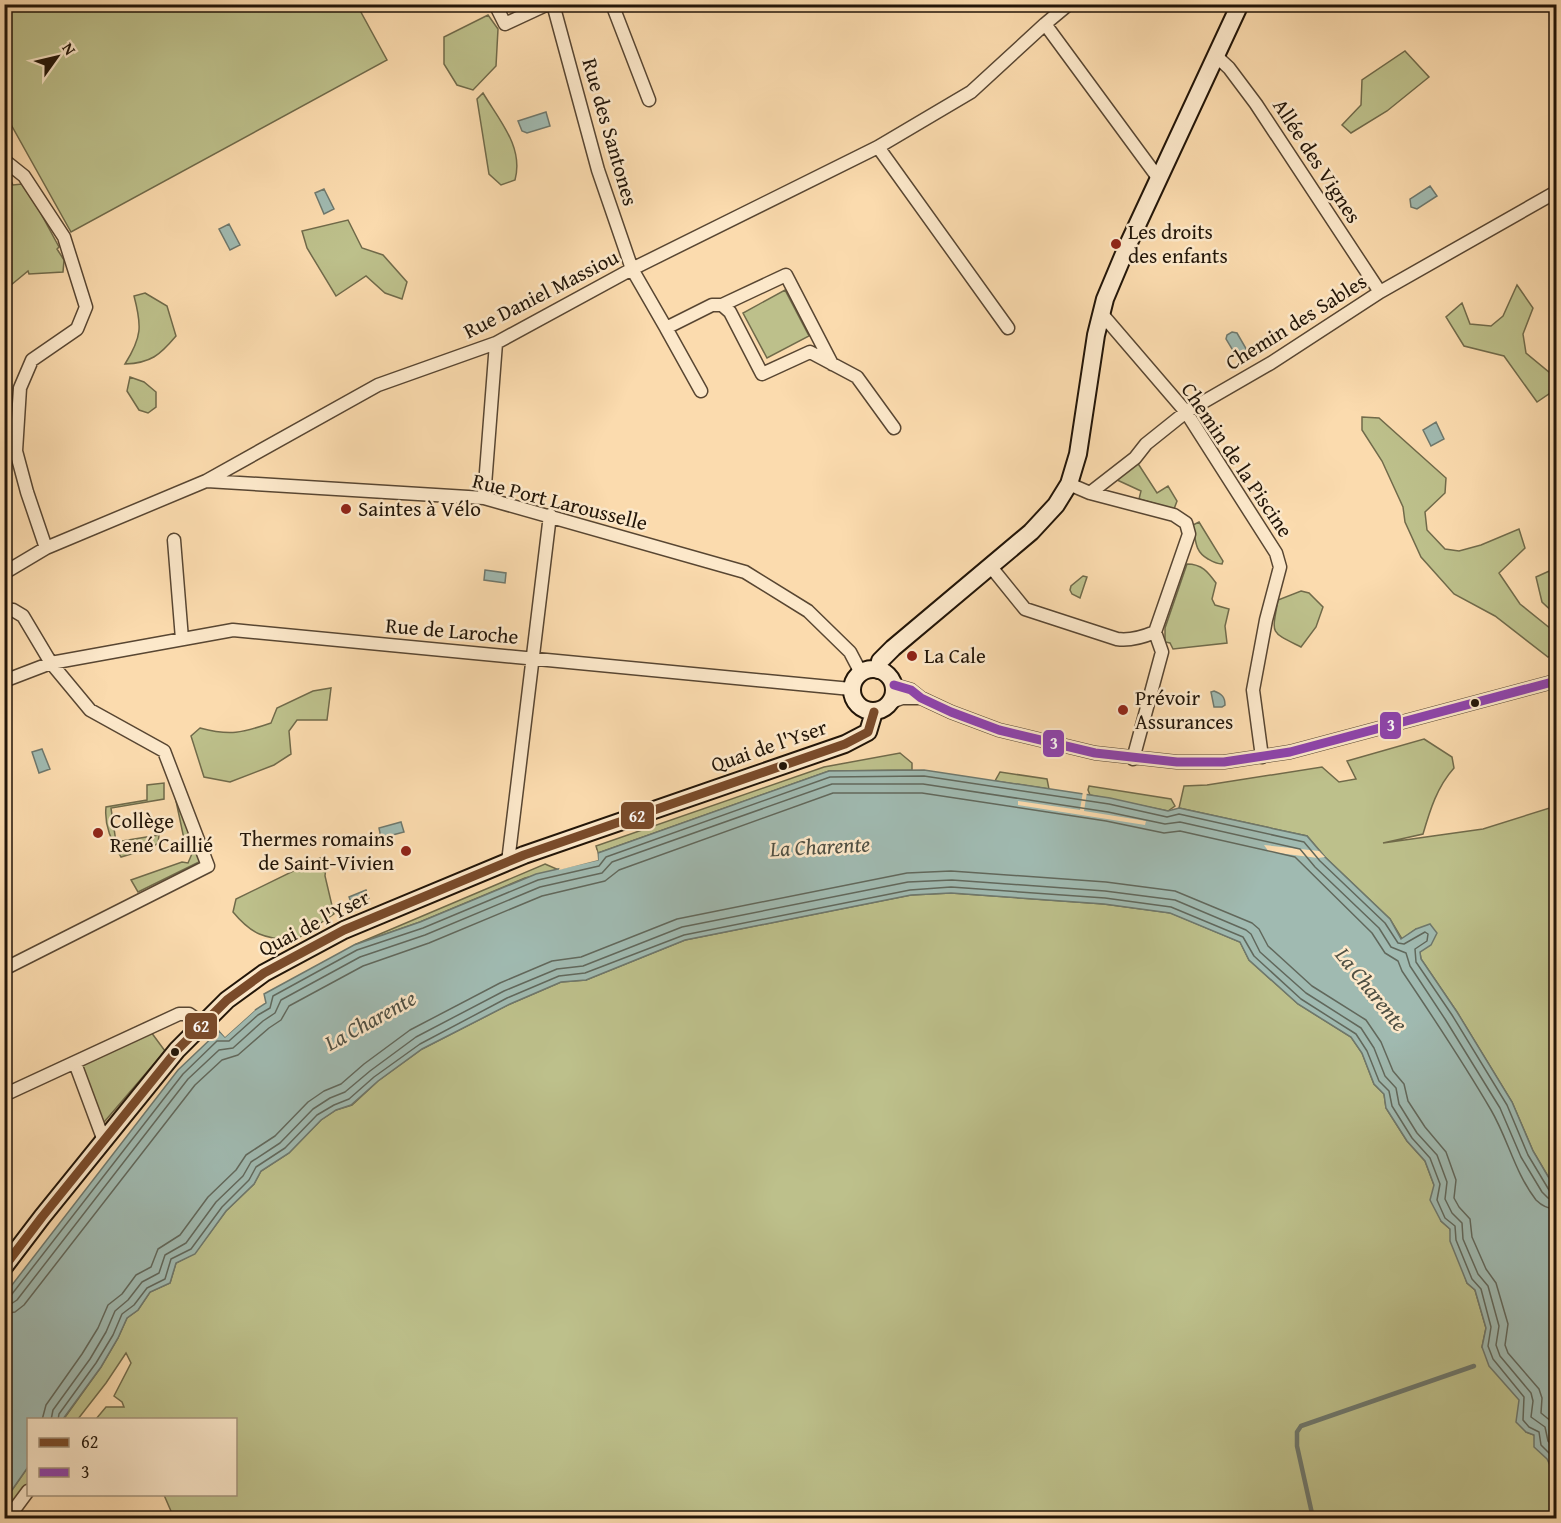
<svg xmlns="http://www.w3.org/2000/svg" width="1561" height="1523" font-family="'Gentium Book Plus',serif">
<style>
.green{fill:#bdc08b;stroke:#706a4a;stroke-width:1.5}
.water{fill:#a0bab1;stroke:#6e786d;stroke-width:1.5}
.pier{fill:#fbdbae}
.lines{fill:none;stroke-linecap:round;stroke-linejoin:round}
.shore{stroke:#61685c;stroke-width:1.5}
.stream{stroke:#6e786d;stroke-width:4.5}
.street-casing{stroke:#584632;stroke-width:15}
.secondary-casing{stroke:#221508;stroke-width:20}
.street{stroke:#fce8ca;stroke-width:12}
.secondary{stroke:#fce8ca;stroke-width:16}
.bus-1-casing{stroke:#fce8ca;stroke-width:14}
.bus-2-casing{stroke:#fce8ca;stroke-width:14}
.bus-1{stroke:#7a4b2a;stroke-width:9}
.bus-2{stroke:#8e44ad;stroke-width:9}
.poi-dot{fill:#8f2418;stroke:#fce8ca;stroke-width:2}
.bus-dot{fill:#221508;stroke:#fce8ca;stroke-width:2}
.labels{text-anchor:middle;stroke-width:5;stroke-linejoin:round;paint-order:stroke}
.street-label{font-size:21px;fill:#221508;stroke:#fce8ca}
.poi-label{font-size:21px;fill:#221508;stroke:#fce8ca;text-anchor:start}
.water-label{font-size:22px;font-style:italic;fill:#4e4f43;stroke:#fce8ca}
.line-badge{stroke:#fce8ca;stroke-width:2}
.badge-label{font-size:16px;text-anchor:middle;font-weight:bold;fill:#fff}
</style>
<rect width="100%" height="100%" fill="#fbdbae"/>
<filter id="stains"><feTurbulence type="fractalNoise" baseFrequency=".00333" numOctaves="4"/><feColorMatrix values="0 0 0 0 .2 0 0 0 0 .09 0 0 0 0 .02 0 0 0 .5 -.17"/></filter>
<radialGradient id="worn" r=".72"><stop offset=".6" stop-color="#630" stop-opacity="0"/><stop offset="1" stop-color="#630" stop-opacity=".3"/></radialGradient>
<!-- green -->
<path class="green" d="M4,5H357L387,60L71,232L9,121L5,123Z
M488,15L498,29L496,66L473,90L457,85L444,64V37Z
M1405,51L1429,77L1387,111L1351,133L1342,125L1361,105L1362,80Z
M483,93C499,120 524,147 515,180L501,185L489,174L477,99Z
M5,166L12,173L10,179L13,185L22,184L39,210L59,247L57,249L64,260L63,272L29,274L28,271L5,290Z
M348,220L362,248L383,255L407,282L402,299L385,293L366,276L336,296L307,248L302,231Z
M1517,285L1533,308L1523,334L1526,353L1549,372L1556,368V389L1537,402L1504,356L1464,346L1446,317L1462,303L1470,324L1491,326L1503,316Z
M785,290L809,336L767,358L743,313Z
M145,293L167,306L176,336C160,355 151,363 125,364C142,337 142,326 134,296Z
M130,377L144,382L156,392V407L148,413L139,410L127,391Z
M1362,417L1379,418L1446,478L1445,493L1425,512L1427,530L1445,549L1459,551L1481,545L1519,529L1525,548L1499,573L1520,604L1556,633L1555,652L1548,657L1495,616L1454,594L1421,557L1405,522L1403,507L1382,461L1362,430Z
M1137,462L1157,493L1168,486L1177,501L1174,509L1139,499L1141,491L1115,479Z
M1199,522L1223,561L1222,564C1216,564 1213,562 1208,559C1194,551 1196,540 1193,525Z
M1187,564C1202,564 1208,572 1216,583L1212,599L1215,605L1229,609L1225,626L1227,643L1173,649L1170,643L1165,642V628Z
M1556,568V615L1542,602L1536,577Z
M1083,576L1087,577L1080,598L1072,594L1070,590L1071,586Z
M1301,591L1309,593L1323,607L1316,627L1301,647C1269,631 1272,635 1278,600Z
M331,688L327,720H297L289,731L291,754L274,765L230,782L204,777L191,736L200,728C230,736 242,733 271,723L277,708L313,691Z
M1424,739L1452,757L1454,768C1437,787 1430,810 1423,834L1383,843L1483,829L1556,806V1190L1533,1151L1512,1102L1457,1012L1421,959L1416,929L1402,939L1390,919L1325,857L1307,836L1179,808L1184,786L1207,785L1322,767L1339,782L1356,779L1347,761Z
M900,753L912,763V770L829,771L598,853L596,846L824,767Z
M1000,772L1047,779L1049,789L995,781Z
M172,782L201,861L138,892L131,880L182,862L188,863L194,849L184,839Z
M164,783V799L111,808L116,842L159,835L158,843L151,848L121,857C112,841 104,827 106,807L147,800V785Z
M1089,786L1171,799L1175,806L1168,811L1090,795L1088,790Z
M320,858L326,866L325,876L334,914L294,941C264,938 252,935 233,912L236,899Z
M545,864L559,870L525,878L420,922L354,945Z
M951,893L1104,904L1171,913L1240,942L1249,960L1298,1004L1351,1037L1362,1053L1374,1084L1384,1094L1386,1108L1407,1141L1425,1161L1434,1185L1441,1221L1450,1229L1467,1283L1475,1290L1486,1328L1482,1347L1520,1400L1526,1432L1534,1435L1556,1437V1518H174L164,1495L236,1494V1420L96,1419L106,1407H124L122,1402L114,1396L131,1363L126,1353L106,1383L78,1419L63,1420L101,1367L118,1338L127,1318L138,1310L150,1292L170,1283L176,1263L195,1253L226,1211L254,1184L261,1171L289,1153L321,1120L336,1110L352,1105L378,1081L422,1049L510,1004L561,982L586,980L685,940L911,895Z
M151,1032L165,1051L99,1128L75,1063Z
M28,1467V1483L4,1514L5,1500Z"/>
<!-- water -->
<path class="water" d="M546,112L550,126L527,133L522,131L518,121Z
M1430,186L1437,196L1417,209L1411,207L1410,199Z
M324,189L334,209L324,214L315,193Z
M229,224L240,245L230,250L219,229Z
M1232,332L1237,333L1248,352L1238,359L1226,339L1227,335Z
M1436,422L1444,439L1431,446L1423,430Z
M485,570L506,573L505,583L484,580Z
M1214,691C1222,694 1225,697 1225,705L1222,707H1214L1211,692Z
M42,749L50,769L39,773L32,752Z
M924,770L1110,798L1168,811L1179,808L1307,836L1325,857L1390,919L1401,939L1416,929L1430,924L1437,933L1431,945L1420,952L1421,959L1457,1012L1512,1102L1533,1151L1556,1190V1478L1547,1459L1534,1447V1435L1526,1432L1516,1422L1519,1400L1489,1366L1482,1347L1486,1328L1475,1290L1467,1283L1450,1241V1229L1441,1221L1430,1200L1434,1185L1425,1161L1407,1141L1386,1108L1384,1094L1374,1084L1362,1053L1351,1037L1298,1004L1249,960L1240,942L1170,913L1104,904L951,893L911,895L685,940L586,980L561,982L510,1004L422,1049L378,1081L351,1105L336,1110L321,1120L289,1153L261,1171L254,1184L226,1211L195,1254L176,1263L170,1283L150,1292L138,1310L127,1318L118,1338L101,1367L63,1419L28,1420V1467L5,1500V1294L178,1070L219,1031L225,1037L255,1010L266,1003L264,994L354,945L420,922L536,874L598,860V853L829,771Z
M401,822L404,832L381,838L379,828Z
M366,890L369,898L352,905L349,897Z"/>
<!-- pier -->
<path class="pier" d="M1083,791L1087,792L1084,811L1146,821L1145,825L1018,805V801L1080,810Z
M1264,845L1319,851L1325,857L1318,858L1269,852Z
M597,850L598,860L559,870L560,866L595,858V852Z
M253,1008L255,1010L225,1037L220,1031L222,1029L225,1033Z"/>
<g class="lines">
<!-- shore -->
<path class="shore" d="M4,1297L12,1294L183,1074L217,1041H229L258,1015L270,1008L273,996L357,950L423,928L538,880L599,866L606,857L830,777L924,776L1109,804L1167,817L1179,814L1304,842L1320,861L1385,923L1398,943L1404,944L1425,932L1428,934L1427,941L1415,949L1416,962L1452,1015L1507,1105L1528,1155L1549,1190L1556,1192
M4,1305L11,1304L17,1300L188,1079L219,1050L233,1048L263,1021L275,1013L281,1000L360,957L425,935L540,887L602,873L612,862L832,784H923L1108,812L1165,824L1180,822L1300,849L1315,867L1379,928L1391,947L1406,953L1410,966L1445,1019L1500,1108L1521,1157L1542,1192L1548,1198L1556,1200
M4,1314L15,1312L24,1305L195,1085L222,1060L238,1055L269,1028L281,1020L289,1006L363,966L429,943L542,896L605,881L619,870L833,793H922L1106,821L1164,833L1180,831L1295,857L1372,933L1385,953L1398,961L1402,971C1433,1017 1463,1062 1491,1110C1508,1139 1515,1173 1536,1200C1542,1206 1549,1209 1556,1209
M42,1420L46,1405L82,1354L98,1328L108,1305L122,1294L136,1275L151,1267L158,1249L180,1235L208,1197L236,1170L246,1155L275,1136L308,1102L324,1091L341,1084L364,1064L410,1030L500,983L552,961L581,957L677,919L907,873L951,871L1106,882L1175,891L1252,923L1259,929L1268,946L1312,986L1366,1020L1381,1042L1393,1071L1404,1084L1408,1101L1425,1127L1446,1152L1456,1180L1454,1198L1459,1207L1470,1219L1472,1237L1486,1269L1496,1283L1508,1324L1505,1345L1508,1353L1539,1389L1542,1398L1541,1413L1552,1422L1556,1433
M51,1420L53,1410L90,1359L106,1332L115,1311L128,1300L142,1282L159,1273L165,1255L186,1243L216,1202L243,1176L251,1162L280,1143L313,1109L330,1098L345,1092L370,1071L416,1037L504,991L557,969L583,966L682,927L908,882L952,880L1105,891L1175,900L1246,930L1251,934L1260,952L1306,993L1361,1028L1374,1048L1385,1076L1396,1088L1399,1104L1417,1133L1437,1155L1447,1182L1445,1199L1452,1213L1462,1223L1463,1239L1478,1274L1488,1286L1499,1326L1496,1345L1500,1356L1531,1393L1533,1401L1531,1417L1545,1427L1548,1441L1556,1450
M58,1420L59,1414L96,1363L113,1335L122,1314L134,1305L147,1288L165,1279L171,1259L191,1249L222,1207L249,1180L256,1167L285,1148L317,1115L334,1105L349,1099L374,1077L420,1044L507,998L559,976L585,973L684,935L910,890L951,887L1105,898L1171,907L1243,937L1254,956L1301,999L1356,1034L1367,1051L1379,1081L1389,1091L1392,1106L1412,1138L1430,1158L1440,1184L1437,1200L1445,1218L1455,1226L1456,1240L1472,1279L1481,1289L1491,1327L1488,1346L1493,1359L1524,1397L1523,1420L1529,1427L1539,1432L1541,1445L1551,1455L1556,1465"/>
<!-- stream -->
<path class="stream" d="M1313,1518L1297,1446V1432L1301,1426L1474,1366"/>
<!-- street casing -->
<g class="street-casing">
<path id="street" d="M495,4L505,24L548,4
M553,4L598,170L632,269L666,328L712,305H722L786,275L832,364
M612,4L649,100
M1045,24L1159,179
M1216,56L1229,68L1256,104L1380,292
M878,147L1008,328
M4,160L24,176L64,237L86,307L77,329L32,360L20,388L16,451L27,492L46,548
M722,305L730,312L762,374L810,352L857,377L894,428
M1101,313L1186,412L1276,553L1280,567L1266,620L1253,690L1262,757
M666,328L701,391
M207,481L484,498L745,572L808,611L850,652L861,673
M1069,484L1090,493L1174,515L1186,523L1189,534L1155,632L1162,652L1133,759
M1090,493L1135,458L1146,444L1186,412L1271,363L1380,292L1556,192
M484,498L496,343
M174,540L182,639
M991,567L1025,609L1117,639C1130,641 1143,637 1155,632
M4,573L46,548L206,481L378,385L496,343L632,269L878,147L971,92L1045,24L1069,4
M4,609L13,610L23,616L51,663L90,710L164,751L208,866L4,969
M4,681L51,663L233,630L851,689
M894,685L911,690L921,698L951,712L999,730L1095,753L1177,762H1224L1290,752L1556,681
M891,702L902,698H921
M508,862L550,515
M75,1063L104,1141
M4,1095L179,1014H189L202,1023
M8,1518L28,1491"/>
</g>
<!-- secondary casing -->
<g class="secondary-casing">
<path id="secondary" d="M852 690a21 21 0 1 1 42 0a21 21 0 1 1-42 0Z
M878,670L880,661L893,648L1031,532L1056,505L1069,484L1078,454L1096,335L1105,299L1126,249L1240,4
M4,1267L42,1217L177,1050L227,1000L264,973L344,930L524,855L845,744L868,732L874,712"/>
</g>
<!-- street -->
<use href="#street" class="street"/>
<!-- secondary -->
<use href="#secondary" class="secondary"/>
<!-- bus-1 casing -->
<g class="bus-1-casing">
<path id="bus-1" d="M4,1267L42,1217L177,1050L227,1000L264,973L344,930L524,855L845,744L868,732L874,712"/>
</g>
<!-- bus-2 casing -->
<g class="bus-2-casing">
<path id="bus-2" d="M894,685L911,690L921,698L951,712L999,730L1095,753L1177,762H1224L1290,752L1556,681"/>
</g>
<!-- bus-1 -->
<use href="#bus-1" class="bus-1"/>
<!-- bus-2 -->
<use href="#bus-2" class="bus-2"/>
</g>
<!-- markers -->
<g class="poi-dot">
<circle cx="1116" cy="244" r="6"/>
<circle cx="346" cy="509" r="6"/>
<circle cx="912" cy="656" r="6"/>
<circle cx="1123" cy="710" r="6"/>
<circle cx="98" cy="833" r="6"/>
<circle cx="406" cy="851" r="6"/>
</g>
<g class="bus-dot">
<circle cx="1475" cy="703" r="5"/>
<circle cx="783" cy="766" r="5"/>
<circle cx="175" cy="1052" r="5"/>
</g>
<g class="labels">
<!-- street labels -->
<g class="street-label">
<text transform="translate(610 132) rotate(74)" y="7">Rue des Santones</text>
<text transform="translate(1317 161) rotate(57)" y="7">Allée des Vignes</text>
<text transform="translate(541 294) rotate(-27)" y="7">Rue Daniel Massiou</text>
<text transform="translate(1296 322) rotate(-32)" y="7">Chemin des Sables</text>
<text transform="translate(1237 460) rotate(56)" y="7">Chemin de la Piscine</text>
<text transform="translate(560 502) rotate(14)" y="7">Rue Port Larousselle</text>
<text transform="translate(452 631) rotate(5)" y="7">Rue de Laroche</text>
<text transform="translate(769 746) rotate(-19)" y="7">Quai de l'Yser</text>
<text transform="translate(314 923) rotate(-27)" y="7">Quai de l'Yser</text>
</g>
<!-- poi labels -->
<g class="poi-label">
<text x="1128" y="239">Les droits<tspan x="1128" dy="24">des enfants</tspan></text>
<text x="358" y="516">Saintes à Vélo</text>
<text x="924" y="663">La Cale</text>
<text x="1135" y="705">Prévoir<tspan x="1135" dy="24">Assurances</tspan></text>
<text x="110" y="828">Collège<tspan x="110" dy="24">René Caillié</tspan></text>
<text x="394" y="846" text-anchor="end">Thermes romains<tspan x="394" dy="24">de Saint-Vivien</tspan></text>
</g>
<!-- water labels -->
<g class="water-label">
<text transform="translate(820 846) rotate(-3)" y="8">La Charente</text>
<text transform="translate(1372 989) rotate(51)" y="8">La Charente</text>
<text transform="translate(370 1020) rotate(-29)" y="8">La Charente</text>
</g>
</g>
<g class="line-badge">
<rect x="1379" y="711" width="23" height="29" rx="6" fill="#8e44ad"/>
<rect x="1042" y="729" width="23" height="29" rx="6" fill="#8e44ad"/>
<rect x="620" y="801" width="35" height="29" rx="6" fill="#7a4b2a"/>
<rect x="184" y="1012" width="34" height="28" rx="6" fill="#7a4b2a"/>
</g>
<g class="badge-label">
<text x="1391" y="731">3</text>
<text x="1054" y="749">3</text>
<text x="637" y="822">62</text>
<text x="201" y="1032">62</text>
</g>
<!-- margin -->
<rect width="1561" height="1523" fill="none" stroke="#fbdbae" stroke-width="24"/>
<rect x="6" y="6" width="1549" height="1511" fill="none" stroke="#221508" stroke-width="3"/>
<rect x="12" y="12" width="1537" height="1499" fill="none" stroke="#221508" stroke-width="1.5"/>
<!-- legend -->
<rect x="27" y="1418" width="210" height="78" fill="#fce8ca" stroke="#a5947c" stroke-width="1.5"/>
<rect x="39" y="1438" width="30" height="9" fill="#7a4b2a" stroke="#a5947c" stroke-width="1.5"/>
<text x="81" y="1448" font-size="18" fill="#221508">62</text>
<rect x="39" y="1468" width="30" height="9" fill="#8e44ad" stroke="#a5947c" stroke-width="1.5"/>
<text x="81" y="1478" font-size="18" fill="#221508">3</text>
<!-- north arrow -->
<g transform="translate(57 57) rotate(56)" stroke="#fce8ca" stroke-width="4.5" paint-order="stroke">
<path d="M0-4.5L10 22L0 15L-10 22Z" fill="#221508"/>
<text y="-9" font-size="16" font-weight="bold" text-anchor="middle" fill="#221508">N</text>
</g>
<rect width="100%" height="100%" filter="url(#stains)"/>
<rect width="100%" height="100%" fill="url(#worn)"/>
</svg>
